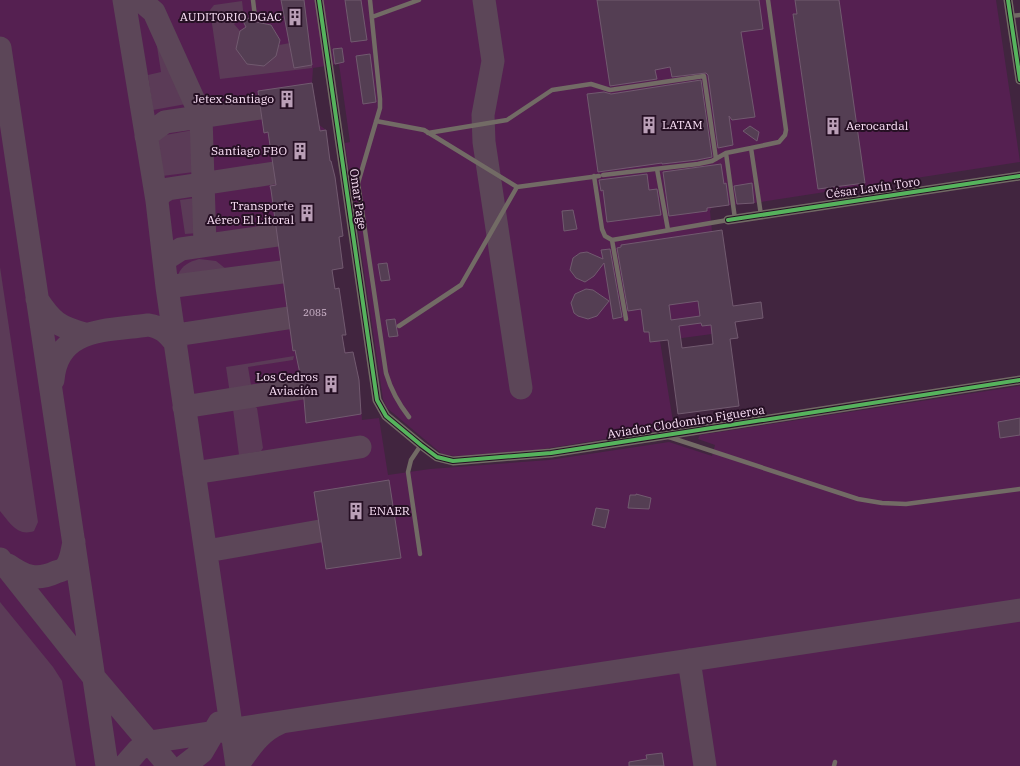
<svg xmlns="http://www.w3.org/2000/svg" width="1020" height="766" font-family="'IBM Plex Serif',serif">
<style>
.built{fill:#552051}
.green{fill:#5b3b57}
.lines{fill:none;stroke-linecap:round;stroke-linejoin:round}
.taxiway{stroke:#5c4658;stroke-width:23}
.building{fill:#543e53;stroke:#715a6f;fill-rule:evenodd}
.lane{stroke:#726b65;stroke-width:4.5}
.street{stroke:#726b65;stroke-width:9}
.cycleway-casing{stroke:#261024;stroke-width:6}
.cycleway{stroke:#56b35d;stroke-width:4}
.labels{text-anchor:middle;stroke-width:4;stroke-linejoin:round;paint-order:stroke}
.number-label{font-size:10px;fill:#d1b8ce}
.poi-label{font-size:12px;fill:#fbe1f7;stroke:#261024;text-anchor:end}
.street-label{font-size:12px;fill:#fbe1f7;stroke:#261024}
</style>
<rect width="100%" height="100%" fill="#41253f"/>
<!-- built -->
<path class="built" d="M0,0H996L1020,162L754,203L712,207L710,211L712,231L733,306L761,302L763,318L735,322L738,338L713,342L712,334L660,341L674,428L530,451L455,456L442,454L387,408L383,399L345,143L350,142L339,64L313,68L312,83L318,124L326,130L330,161H331L335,177L343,236L339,237L343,268L331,270L335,289L339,288L346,335H342L345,352H353L359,380L362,420L379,418L388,475L430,469L549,460L669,442L712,456L715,445L698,439L700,435L1020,386V766H0Z"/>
<!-- green -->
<path class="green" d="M242,1L244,18L234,24L240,31L279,45L290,43L294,68L312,65V68L220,79L210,10L214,5Z
M156,40L186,104L153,110L148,75L161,72Z
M193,130L194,172L162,176L157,139L160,136Z
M195,198L198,233L185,234L180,200Z
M199,259L216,261L226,269L178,275C182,265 189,262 199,259Z
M0,267L38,522L34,531C18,537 10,523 0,511Z
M294,356L293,360L248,367L252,391L230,394L226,367Z
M254,406L257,408L263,448L261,451L239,455L233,409Z
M0,602L53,667L62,681L76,766H0Z"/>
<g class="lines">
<!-- taxiway -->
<path class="taxiway" d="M124,0L157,201L167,287L237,766
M140,0L154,12L201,116L205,245
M484,0L493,61L483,115L484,142L521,388
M0,48L107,766
M146,136L165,122L260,108
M157,201L160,194L168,189L274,173
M164,260L181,249L277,235
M167,287L282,272
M37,299C52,322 59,327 85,334
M176,335L288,318
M53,380C57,327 106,331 148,325C162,327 168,333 176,344
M184,407L303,388
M194,473L360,447
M207,551L320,531
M0,559L92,675L169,766
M8,565C25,577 37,581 56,572C59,571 63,570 65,568C71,562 72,550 74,542
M689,660L705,766
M124,766L138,750L150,742L1020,610
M184,766L202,752L219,723
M237,766C250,748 259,732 280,723"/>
</g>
<!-- building -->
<path class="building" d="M281,0H304L312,65L294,68Z
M345,0H361L367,40L351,42Z
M597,0H759L763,29L741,32L755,117L732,120L729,116L733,145L718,148L708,75L706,73L672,77L670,67L655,70L657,79L610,86Z
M795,0H839L865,183L818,189L793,14H797Z
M249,18L252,22H256L271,25L280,40L276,56L264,66L247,64L236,49L240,31L246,27L243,21Z
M342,48L344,62L335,64L333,49Z
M370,54L376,102L363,104L356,56Z
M701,80L712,157L697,160L662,164V163L598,172L587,94L604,92L611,94Z
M312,83L320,131L326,130L330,161H331L335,177L343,236L339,237L343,268L332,270L335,289L339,288L346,335H342L345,353L353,352L359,380L361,414L306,423L303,388L295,350L293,351L271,190L270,186L276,185L268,132L264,133L258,91Z
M750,126L759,132L757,141L743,131Z
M721,164L724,184L726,183L729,205L707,208V211L669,216L663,172Z
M647,174L649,190L657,189L661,215L607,222L603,190L601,191L599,180Z
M752,183L754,203L737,204L734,186Z
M573,210L577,229L564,231L562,211Z
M722,230L733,306L761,302L763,318L735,322L738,338L730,339L739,406L678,414L668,340L650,342L649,332H644L641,309L628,311L617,248L621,247V245ZM698,301L700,316L671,320L669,305ZM701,323L702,326L711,325L713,344L682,348L679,326Z
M610,249L622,317L613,319L604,263L594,276L585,282L576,278L570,270L573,258L580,253L587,252L603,259L601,250Z
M387,263L390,280L381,281L378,264Z
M586,289L593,290L609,301L597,316L588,319L578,316L574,313L571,303L575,294Z
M395,319L398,336L389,337L386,320Z
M1020,418V435L1000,438L998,422Z
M389,480L401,558L326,569L314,492Z
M636,494L651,498L649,509L628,508L630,495H636Z
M596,508L609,510L605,528L592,525Z
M662,753L664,766H629V762L647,759L646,755Z"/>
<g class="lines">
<!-- lane -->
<path class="lane" d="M253,0L255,17
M370,0L380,99V108L358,183L386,373C391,390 398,403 409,417
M1010,16L1020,15
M372,17L419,0
M376,121L424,130L517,187L599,176
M428,133L507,120L552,90L591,84L610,90L704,76L716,159
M726,153L735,219
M657,169L668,230
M603,175L698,164L712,161L726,153L751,148
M594,176L602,229L605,236L612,240
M761,215L751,148L779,142L785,135L786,130L768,0
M626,319L612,240L728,220
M399,326L461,285L517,187
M669,437L858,499L882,503L906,504L1020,489
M420,554L408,472L411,460L421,445
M834,766L835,762"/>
<!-- street -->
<path class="street" d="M319,0L377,400L386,416L421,445L437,457L453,461L551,453L1020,380
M1008,0L1020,80
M728,220L1020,176"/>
<!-- cycleway casing -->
<g class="cycleway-casing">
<path id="cycleway" d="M319,0L377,400L386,416L421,445L437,457L453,461L551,453L1020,380
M1008,0L1020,80
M728,220L1020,176"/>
</g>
<!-- cycleway -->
<use href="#cycleway" class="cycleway"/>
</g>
<!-- icons -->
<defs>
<g id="building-bare" transform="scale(1.38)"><path d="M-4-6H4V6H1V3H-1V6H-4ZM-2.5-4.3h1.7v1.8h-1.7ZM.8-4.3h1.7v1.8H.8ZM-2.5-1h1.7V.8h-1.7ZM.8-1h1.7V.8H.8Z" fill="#ba9fb7" stroke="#261024" stroke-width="2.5" paint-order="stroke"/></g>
</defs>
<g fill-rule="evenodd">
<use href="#building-bare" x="295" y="17"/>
<use href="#building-bare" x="287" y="99"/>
<use href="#building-bare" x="649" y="125"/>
<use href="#building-bare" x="833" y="126"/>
<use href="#building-bare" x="300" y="151"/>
<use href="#building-bare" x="307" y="213"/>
<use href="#building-bare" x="331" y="384"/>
<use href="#building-bare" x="356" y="511"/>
</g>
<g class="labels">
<!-- number labels -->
<g class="number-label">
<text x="315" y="316">2085</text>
</g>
<!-- poi labels -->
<g class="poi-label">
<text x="282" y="21">AUDITORIO DGAC</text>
<text x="274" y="103">Jetex Santiago</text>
<text x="662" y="129" text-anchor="start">LATAM</text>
<text x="846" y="130" text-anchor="start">Aerocardal</text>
<text x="287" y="155">Santiago FBO</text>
<text x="294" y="210">Transporte<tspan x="294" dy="14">Aéreo El Litoral</tspan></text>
<text x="318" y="381">Los Cedros<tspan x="318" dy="14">Aviación</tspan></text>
<text x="369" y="515" text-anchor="start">ENAER</text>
</g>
<!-- street labels -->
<g class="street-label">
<text transform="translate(873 188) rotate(-8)" y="4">César Lavín Toro</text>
<text transform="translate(358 199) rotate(82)" y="4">Omar Page</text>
<text transform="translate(686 422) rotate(-9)" y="4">Aviador Clodomiro Figueroa</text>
</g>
</g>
</svg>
